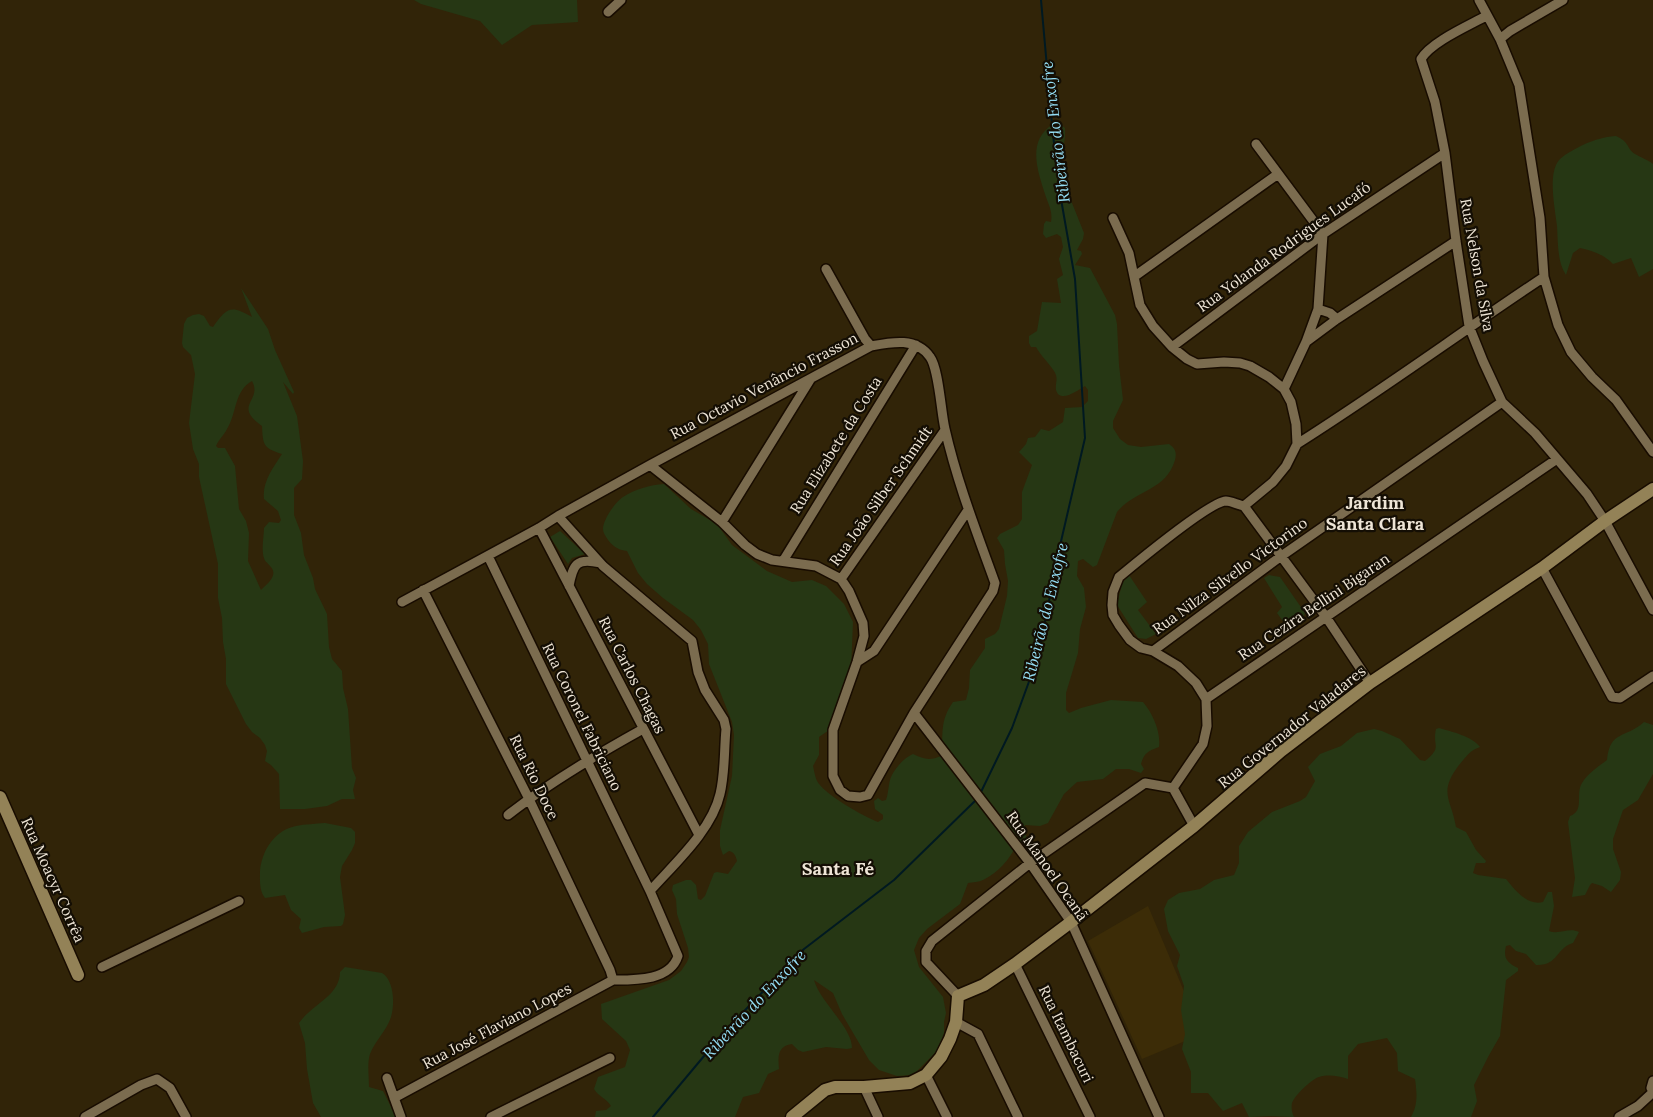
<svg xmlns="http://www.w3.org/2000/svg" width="1653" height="1117" font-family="Lora,serif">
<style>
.built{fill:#3c2c07}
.green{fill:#263714;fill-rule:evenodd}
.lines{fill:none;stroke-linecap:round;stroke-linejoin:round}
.stream{stroke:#001921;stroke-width:2}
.street-casing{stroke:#180c00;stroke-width:12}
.secondary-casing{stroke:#180c00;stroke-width:15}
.street{stroke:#7b6c4f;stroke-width:9}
.secondary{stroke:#938257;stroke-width:12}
.labels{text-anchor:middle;stroke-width:4.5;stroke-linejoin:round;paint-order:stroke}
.street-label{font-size:15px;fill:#eee5d6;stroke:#140e04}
.water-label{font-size:16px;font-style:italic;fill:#94ddf4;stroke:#140e04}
.quarter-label{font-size:18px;font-weight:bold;fill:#eee5d6;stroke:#140e04}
</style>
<rect width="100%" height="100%" fill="#312408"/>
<!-- built -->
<path class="built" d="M1148,906L1202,1034L1142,1059L1088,941Z"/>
<!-- green -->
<path class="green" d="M414,0H577L578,22L532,25L502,45L480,21L421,4Z
M1053,124H1060L1065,128C1066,144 1061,158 1055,172L1066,188L1084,233L1083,239L1077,250L1081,251L1082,254L1075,265L1090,268L1115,315L1117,324L1119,365L1123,400L1113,421V428L1120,439L1128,445L1141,447L1169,444C1175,448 1177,452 1175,460C1166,491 1135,490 1117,512L1097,565L1093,567L1083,559L1078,561L1077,576L1084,588L1086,607L1080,629L1078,653L1066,693V710L1069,713L1081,708L1111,700L1143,702C1153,714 1161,732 1159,747C1148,751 1144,753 1141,764L1144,769L1141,773L1129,769H1116L1103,779L1077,782L1064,794L1048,823L1040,826L1025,825L1024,830L1028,841L1017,844C1010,859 998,873 983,880C979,882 973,882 968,883L960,904L927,929L919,938L914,950L919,967L943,997L946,1013L944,1022V1033L937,1051L913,1075L897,1076L879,1070L869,1060L842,1014L833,993L814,980C820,1002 852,1027 852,1048L847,1049L826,1047L803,1052L798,1050L792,1044C777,1046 778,1057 779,1069L768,1074L759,1093L743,1097L735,1117H595L596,1111L606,1110L611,1106C606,1098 599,1097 594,1089L598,1077L625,1067L630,1050L626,1041L602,1019L601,1004L669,980L681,971L687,962L689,957L688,948L677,914L676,899L672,890L673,885L686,880H691L696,885L698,899L701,900L705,896L714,873L717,872L728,874L737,861C736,856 734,852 729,851L723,855L720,846V830L732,776L734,735L732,722L709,664L708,644L701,630L693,620L663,598L647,584L638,573L627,551C623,550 620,550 617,548C612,546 603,535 603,529C603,520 615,502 623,497C635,489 650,485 664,484L691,509L717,524L732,545L767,571L792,582L812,580L826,586L844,604L853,622L851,670L835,726L819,737V755L813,766C814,770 815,777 817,781C825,795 863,816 878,822L883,819V815L875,809L874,801L878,798L882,801L886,800C889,792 888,782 892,775C896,767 905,757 913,754C923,759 930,761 941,756C944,733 939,722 953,702L966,700L969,688L970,670L985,648V639L995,634L999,629L1007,596L1008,581L1005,564L1004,550L997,538L1000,534L1018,525L1022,519V492L1032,465L1019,452L1026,444L1028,438L1035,437L1041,429L1049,431L1063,422L1065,408L1082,407L1088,401V390L1085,386C1078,390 1060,404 1056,390C1055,382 1059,379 1054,371C1048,362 1041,356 1036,347H1031L1029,343V336L1037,331L1042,302L1061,303L1057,279L1063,275L1059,259L1063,247L1061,237L1057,234L1046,238L1043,234L1044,224L1046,221L1051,222C1053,211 1048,204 1045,194C1037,169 1027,141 1053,124Z
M1616,136C1630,142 1626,148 1635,154C1641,158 1647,159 1653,164V269L1639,277L1631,258L1613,264C1605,255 1591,250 1580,248L1573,253L1566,275C1557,262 1558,241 1557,226C1555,209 1549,180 1556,165C1559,157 1570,152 1577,148C1590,141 1602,137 1616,136Z
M241,288L268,329L275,350L294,392L293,394L283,382L297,416L303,461L302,479L294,488V515L301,533L304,555L313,578L315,589L327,614L329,647L332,659L342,671L343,688L348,709L352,768L356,778L353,790L355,799H342L327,806L305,809H280L279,774L271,765L265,761L267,751L265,745L260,738L252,732L246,724L226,684V659L223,642L222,618L218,598V564L199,477V464L193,449L189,423L195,374L191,355L183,347L182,343L184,324L187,318L193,315L199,314L204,316L210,326L213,327C227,307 231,305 252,317ZM252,381C263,401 232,405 262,426C263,445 263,448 282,454C273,468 262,482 264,499L278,511L281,520L279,523L269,522L264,528C264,536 261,550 264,558C265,562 267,562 270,566C279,575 268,583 261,590L248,561L249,533L246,521L239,509L235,466L225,448H218L216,446C219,439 224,435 227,429C237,413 234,391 252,381Z
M560,531L585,554L572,558L568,564L550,537Z
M1129,575L1147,602L1138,610L1156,634L1146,639L1138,638L1117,605L1122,583Z
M1269,575L1280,577L1305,613L1302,621L1290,631L1277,613L1282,607L1264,578Z
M1644,722L1653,725V774L1638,800L1623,810L1613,839V849L1621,872L1620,880L1611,892L1602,886L1592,883L1590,885L1585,895L1572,897L1575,878L1568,822L1570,816C1585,811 1575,794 1582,783C1588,773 1598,767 1607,760C1610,730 1625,739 1644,722Z
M1439,728C1452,732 1472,736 1480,747C1469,751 1467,756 1459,765C1438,793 1451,798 1456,827L1466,832L1476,850L1486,861L1485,863H1476L1473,873L1478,875L1506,879C1515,890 1527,906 1543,902L1548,892H1552L1554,906L1549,931C1559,935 1569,927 1579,932L1573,943C1556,948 1558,966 1536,965L1526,954L1516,951L1510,945L1506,946C1503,958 1507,963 1518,968V971L1506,980L1500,1036L1488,1057L1474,1085L1477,1101L1471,1117H1411C1418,1105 1417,1093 1415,1079L1398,1071L1397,1053L1387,1038L1358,1044L1348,1056V1079C1338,1076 1329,1074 1319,1077C1312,1079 1295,1095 1292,1103C1291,1108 1292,1113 1294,1117L1270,1116L1249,1117L1242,1103L1223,1111L1208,1093H1191V1072L1182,1049L1185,1034L1181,1010L1184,986L1177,966L1180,955L1168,931L1164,909L1168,900L1179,893L1200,889L1214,880L1234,875L1239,863V846L1248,832L1272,812L1300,801L1306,797L1315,781L1308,767L1320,754L1341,746L1357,733L1374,729L1382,731L1400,739L1420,760L1425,761C1443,746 1432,747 1436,729Z
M325,823L351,828L355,832V843L352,850L342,866L340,877L345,915L343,924L341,926L324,927L302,933L299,928L301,919L291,910L285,895L265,898C259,890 260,880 260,871C262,850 275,830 296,826C305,824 315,824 325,823Z
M345,967L382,973C394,980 395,1004 391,1017C387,1030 375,1041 370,1054C367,1063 369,1077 369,1087L383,1091L396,1117H321L313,1103L307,1069L305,1043L299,1023C311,1005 340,996 340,972Z"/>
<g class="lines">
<!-- stream -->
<path class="stream" d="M980,794L1012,728L1038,657L1059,550L1085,438L1075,279L1061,199L1053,135L1041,0
M653,1117L725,1031L804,949L894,880L977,799"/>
<!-- street casing -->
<g class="street-casing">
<path id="street" d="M1479,0L1500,39L1519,85L1540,218L1544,277L1558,325L1571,352L1592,377L1616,400L1653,452
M608,12L621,0
M1486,16C1468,26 1431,42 1421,59L1435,102L1445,153L1456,241L1469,326L1483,361L1502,402L1535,433L1587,494L1605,521L1653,610
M1500,39L1510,31L1563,0
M1256,144L1323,234L1318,309L1306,342L1284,389
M1113,218L1129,253L1140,305L1153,326L1172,347L1187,359L1197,364L1224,362L1240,363L1250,366L1269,377L1284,389L1291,402L1296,424L1297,444L1286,466L1273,482L1244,506
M826,269L865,339L871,346
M1135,276L1278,174
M1318,309L1330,313L1337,319
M1306,342L1337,319L1456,241
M1172,347L1323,234L1445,153
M1297,444C1381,391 1461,332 1544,277
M1244,506L1326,617L1370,683
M558,516L603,566L692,641L698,672L705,690L724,720L726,729C724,751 725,774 720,794C712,830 674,864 650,891L678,956C670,981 635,980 613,980
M722,522L810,380
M539,528L699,835
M488,556L650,891
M783,561L916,345
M1542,568L1612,697L1620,698L1653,676
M841,579L945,430
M569,586C573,565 576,557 600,563
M423,590L529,799L610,970L613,980
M402,602L539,528L558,516L650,465L871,346C892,342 916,337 930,357C939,369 941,413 945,429C957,482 977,533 995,583L993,591L914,713L868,795L860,797L848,796L840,790L833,776V730L857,662L864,636L863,623L849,591L841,579L816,566L772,560L757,554L745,545L722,522L650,465
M1153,651L1280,557L1502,402
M857,662L874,651L968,510
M1206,699L1557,459
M914,713L1030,863L1071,922L1159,1117
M1173,788L1203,744L1207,726L1206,699L1196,683L1178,666L1153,651L1141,648L1130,640L1119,625L1113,615L1112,605L1113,592L1119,577C1136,563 1209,502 1226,501C1231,501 1238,505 1244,506
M1173,788L1194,826
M508,815C550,782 596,755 643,729
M1015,964L1090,1117
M102,967L239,901
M958,996L926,962V951L932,941L1030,863L1145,783L1173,788
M956,1022L978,1034L1018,1117
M926,1075L947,1117
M387,1078L401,1117
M864,1087L878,1117
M1651,1088L1653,1081
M394,1098L613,980
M85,1117L141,1085L157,1079L170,1088L186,1117
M491,1117L610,1058
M1619,1117L1638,1106L1651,1094"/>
</g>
<!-- secondary casing -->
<g class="secondary-casing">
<path id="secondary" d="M0,797L78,975
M792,1117L825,1090L835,1087H864L910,1083L926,1075L941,1057L950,1039L956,1022L958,996L984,985L1015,964L1071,922L1194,826L1281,751L1370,683L1542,568L1605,521L1653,489"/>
</g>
<!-- street -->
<use href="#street" class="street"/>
<!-- secondary -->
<use href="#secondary" class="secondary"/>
</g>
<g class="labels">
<!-- street labels -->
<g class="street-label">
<text transform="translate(1284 247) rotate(-36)" y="5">Rua Yolanda Rodrigues Lucafó</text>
<text transform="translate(1477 265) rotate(80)" y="5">Rua Nelson da Silva</text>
<text transform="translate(764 386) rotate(-28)" y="5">Rua Octavio Venâncio Frasson</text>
<text transform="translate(836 445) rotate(-58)" y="5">Rua Elizabete da Costa</text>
<text transform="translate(881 496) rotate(-55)" y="5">Rua João Silber Schmidt</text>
<text transform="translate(1230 576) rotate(-36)" y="5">Rua Nilza Silvello Victorino</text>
<text transform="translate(1314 607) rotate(-34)" y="5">Rua Cezira Bellini Bigaran</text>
<text transform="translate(632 675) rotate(63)" y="5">Rua Carlos Chagas</text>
<text transform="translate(582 717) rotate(64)" y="5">Rua Coronel Fabriciano</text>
<text transform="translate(1292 727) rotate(-39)" y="5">Rua Governador Valadares</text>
<text transform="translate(534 777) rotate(64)" y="5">Rua Rio Doce</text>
<text transform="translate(1047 866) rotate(55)" y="5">Rua Manoel Ocanã</text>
<text transform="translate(53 880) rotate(66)" y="5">Rua Moacyr Corrêa</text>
<text transform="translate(497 1026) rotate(-28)" y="5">Rua José Flaviano Lopes</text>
<text transform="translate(1066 1034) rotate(64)" y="5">Rua Itambacuri</text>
</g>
<!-- water labels -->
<g class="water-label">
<text transform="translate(1055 132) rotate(-97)" y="6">Ribeirão do Enxofre</text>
<text transform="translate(1045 612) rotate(-76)" y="6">Ribeirão do Enxofre</text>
<text transform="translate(754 1004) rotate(-47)" y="6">Ribeirão do Enxofre</text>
</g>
<!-- quarter labels -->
<g class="quarter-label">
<text x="1375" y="509">Jardim<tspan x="1375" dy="21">Santa Clara</tspan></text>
<text x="838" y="875">Santa Fé</text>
</g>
</g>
</svg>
